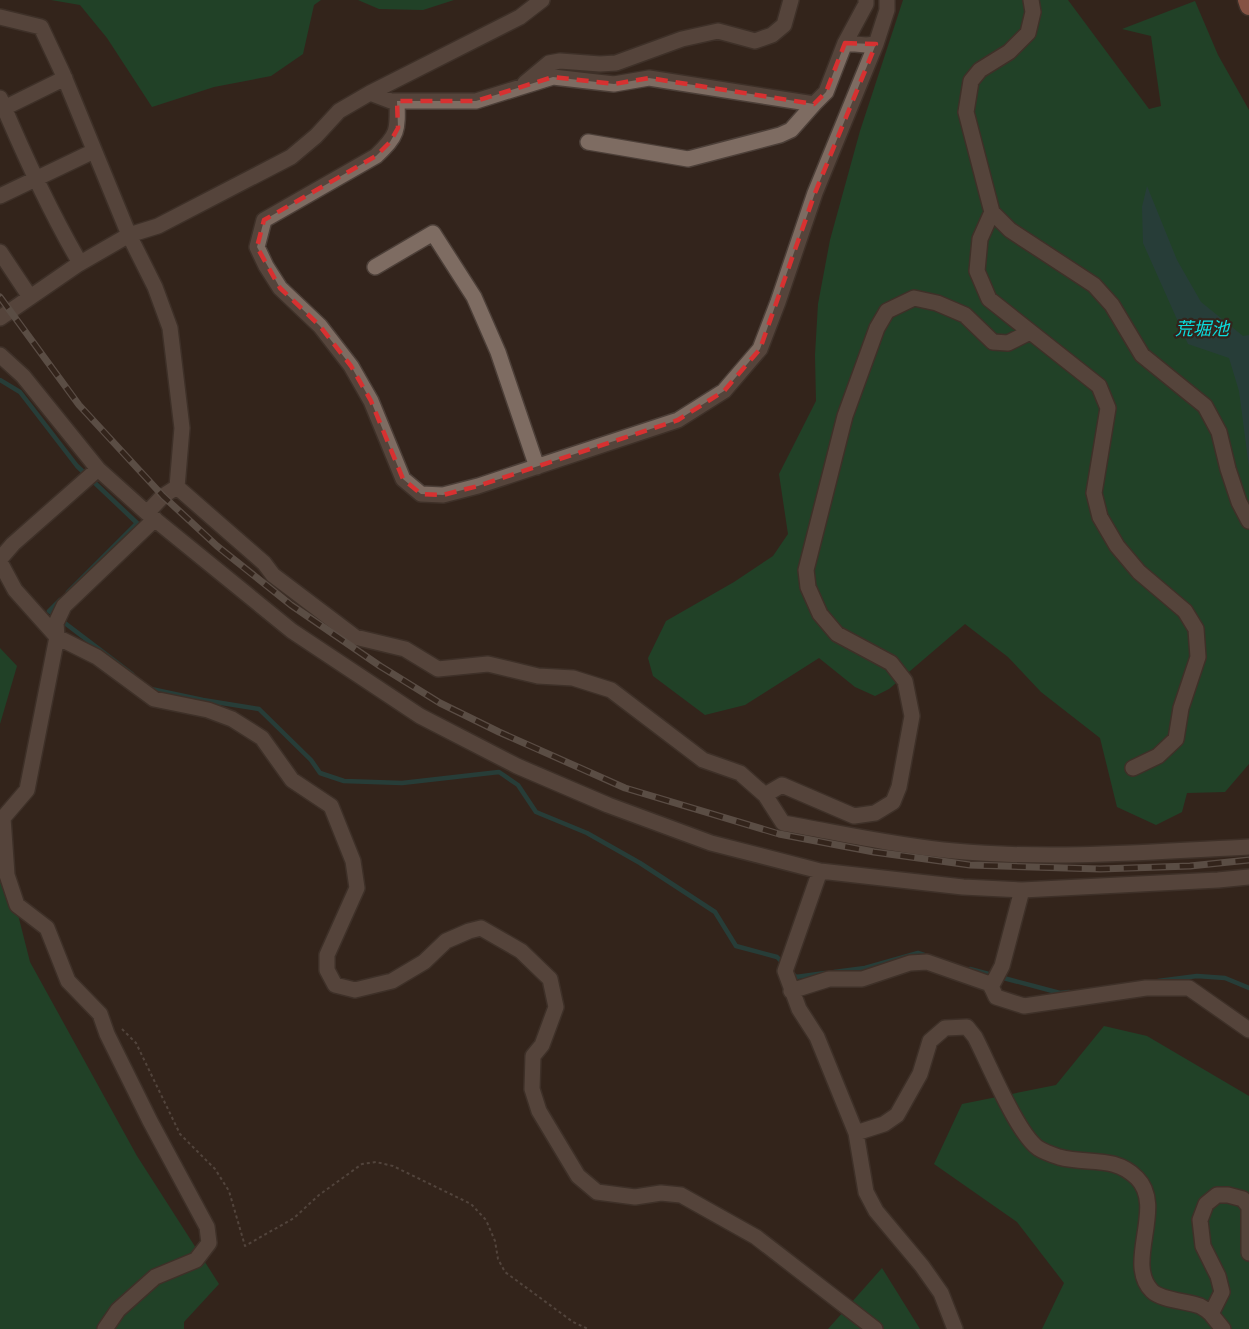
<svg xmlns="http://www.w3.org/2000/svg" width="1249" height="1329" font-family="'Crimson Pro','Noto Sans JP',serif">
<style>
.forest{fill:#0c6436}
.water{fill:#195c5c}
.lines{fill:none;stroke-linecap:round;stroke-linejoin:round}
.stream{stroke:#195c5c;stroke-width:4.5}
.street-casing{stroke:#4c3f38;stroke-width:18}
.highway-casing{stroke:#4c3f38;stroke-width:21}
.path{stroke:#786b64;stroke-width:2;stroke-dasharray:3 3;stroke-linecap:butt}
.street{stroke:#7e6c62;stroke-width:15}
.highway{stroke:#e98a74;stroke-width:18}
.rail-casing{stroke:#8b7e77;stroke-width:7}
.rail{stroke:#33241c;stroke-width:4.5;stroke-dasharray:14;stroke-linecap:butt}
.marked{fill:none;stroke:#d73131;stroke-width:4.5;stroke-dasharray:12 8;stroke-linejoin:round}
.labels{text-anchor:middle;stroke-width:4.5;stroke-linejoin:round;paint-order:stroke}
.water-label{font-size:18px;font-style:italic;fill:#0bddde;stroke:#33241c}
</style>
<rect width="100%" height="100%" fill="#33241c"/>
<!-- forest -->
<path class="forest" d="M51,0H321L314,5L303,54L271,76L214,87L152,107L107,38L80,5Z
M358,0H454L423,10L379,9Z
M903,0H1068L1149,109L1161,106L1151,36L1122,29L1195,1L1218,55L1249,110V764L1225,792L1187,793L1182,812L1156,825L1117,807L1100,738L1041,692L1008,657L965,624L889,689L875,696L855,687L819,658L745,705L705,715L653,676L648,658L666,621L734,582L773,556L788,534L779,474L816,401L815,355L818,304L830,240L860,131Z
M0,648L17,666L0,724Z
M0,857L11,887L30,962L137,1156L219,1284L184,1322V1329H0Z
M1104,1026L1147,1036L1249,1096V1329H1042L1064,1283L1017,1222L934,1164L962,1104L1056,1085Z
M882,1268L920,1329H828Z"/>
<!-- water -->
<path class="water" d="M1147,186L1177,260L1201,302L1243,336L1249,335V467L1239,391L1229,358L1188,344L1143,243L1142,207Z"/>
<g class="lines">
<!-- stream -->
<path class="stream" d="M0,380L20,392L77,466L137,523L68,592
M60,600L49,611L132,674
M151,689L203,700L259,709L311,760L320,773L344,781L402,783L499,772L518,785L536,812L587,833L640,863L715,912L736,946L777,957L783,963
M970,969L1060,993L1069,992
M791,972L796,977L825,973
M834,972L865,968L918,953L927,956
M1158,981L1197,976L1225,978L1249,988"/>
<!-- street casing -->
<g class="street-casing">
<path id="street" d="M1031,0L1033,12L1028,33L1009,52L980,70L971,81L966,112L992,212L1010,230L1094,285L1112,305L1142,355L1205,406L1219,432L1228,469L1239,502L1249,521
M0,17L41,27L63,74L129,235L155,287L170,328L182,428L177,487
M845,43L866,45L876,44L887,10V0
M525,83L549,63L560,61L600,64L616,63L682,39L718,31L755,41L772,35L784,25L791,0
M370,93L391,101H476L553,77L614,84L649,78L814,104L826,92L845,43L866,4V0
M0,98C24,155 49,210 80,263
M397,101C398,131 398,135 376,156L264,220L257,247L266,266L280,288L320,326L351,366L371,401L403,479L421,494L443,495L478,486L678,420L724,391L760,349L778,302L815,193L876,44
M0,110L65,78
M588,142L688,159L780,135L791,130L814,104
M0,196L94,151
M992,212L980,239L977,271L989,299L1099,386L1108,408L1094,493L1100,517L1117,546L1139,572L1185,611L1196,629L1198,657L1181,708L1176,739L1158,756L1133,768
M0,252L30,297
M375,267L433,233L474,297L498,352L537,467
M0,318L77,265L129,235L158,226L291,157L316,136L339,111L370,93L520,17L542,0
M0,355L23,376L98,469L147,513L292,631L420,716L517,766L608,805L711,843L820,871L963,887L1022,890L1218,880L1249,877
M177,487L264,563L273,575L355,637L405,649L438,669L488,664L538,676L573,678L611,690L703,760L740,773L765,795L783,823C840,833 897,846 954,851C1052,860 1151,852 1249,847
M147,513L163,496L177,487
M155,519L64,606L56,623L57,637L97,657L154,699L208,710L232,719L262,738L292,780L331,806L353,861L357,888L327,955V970L335,985L355,990L392,981L424,962L446,941L469,931L481,928L521,951L550,979L556,1007L542,1045L533,1056L532,1089L539,1111L578,1176L597,1192L635,1197L661,1193L681,1195L756,1237L875,1329
M0,559L13,544L98,469
M0,562L15,590L57,637L27,790L3,818L7,875L17,905L47,928L68,981L100,1014L107,1034L150,1121L207,1227L209,1243L196,1260L155,1277L118,1310L105,1329
M765,795L782,785L854,816L875,813L893,802L899,787L912,716L905,681L891,663L837,634L820,614L808,587L806,570L845,416L877,328L887,311L914,298L937,303L965,315L993,342L1008,343L1030,332
M820,871L785,971L799,1009L817,1037L856,1133L866,1192L876,1211L922,1266L941,1293L955,1329
M991,987L1002,966L1022,890
M791,991L829,979H862L910,963L927,962L990,984L996,997L1024,1006L1146,988H1189L1249,1030
M856,1133L884,1124L897,1115L920,1074L930,1041L945,1028L967,1027L975,1037C988,1062 1017,1133 1038,1148C1044,1152 1053,1155 1059,1157C1088,1165 1114,1155 1137,1178C1166,1207 1124,1263 1152,1291C1161,1300 1187,1301 1200,1306C1204,1308 1208,1311 1211,1314
M1249,1210V1253
M1223,1329L1211,1314L1222,1292L1218,1276L1203,1246L1200,1220L1206,1204L1217,1195H1228L1243,1199L1249,1207"/>
</g>
<!-- highway casing -->
<g class="highway-casing">
<path id="highway" d="M1247,0L1249,6"/>
</g>
<!-- path -->
<path class="path" d="M122,1029L136,1043L180,1134L215,1169L229,1191L245,1246L294,1218L319,1195L362,1164L376,1162L393,1166L471,1204L486,1220L495,1241L498,1259L505,1272L573,1322L588,1329"/>
<!-- street -->
<use href="#street" class="street"/>
<!-- highway -->
<use href="#highway" class="highway"/>
<!-- rail casing -->
<g class="rail-casing">
<path id="rail" d="M0,297L79,405L163,496L217,546L291,605L380,666L440,703L499,732L625,788L779,834L874,852L970,865L1100,869L1190,866L1249,860"/>
</g>
<!-- rail -->
<use href="#rail" class="rail"/>
</g>
<!-- marked area -->
<path d="M0 0H1249V1329H0ZM845,43L876,44L815,193L760,349L724,391L678,420L478,486L443,495L421,494L403,479L371,401L351,366L320,326L280,288L257,247L264,220L376,156L390,142L398,128L397,101H476L553,77L614,84L649,78L814,104L826,92Z" fill="#33241c" fill-opacity=".55" fill-rule="evenodd"/>
<path class="marked" d="M845,43L876,44L815,193L760,349L724,391L678,420L478,486L443,495L421,494L403,479L371,401L351,366L320,326L280,288L257,247L264,220L376,156L390,142L398,128L397,101H476L553,77L614,84L649,78L814,104L826,92Z"/>
<g class="labels">
<!-- water labels -->
<g class="water-label">
<text x="1202" y="335">荒堀池</text>
</g>
</g>
</svg>
